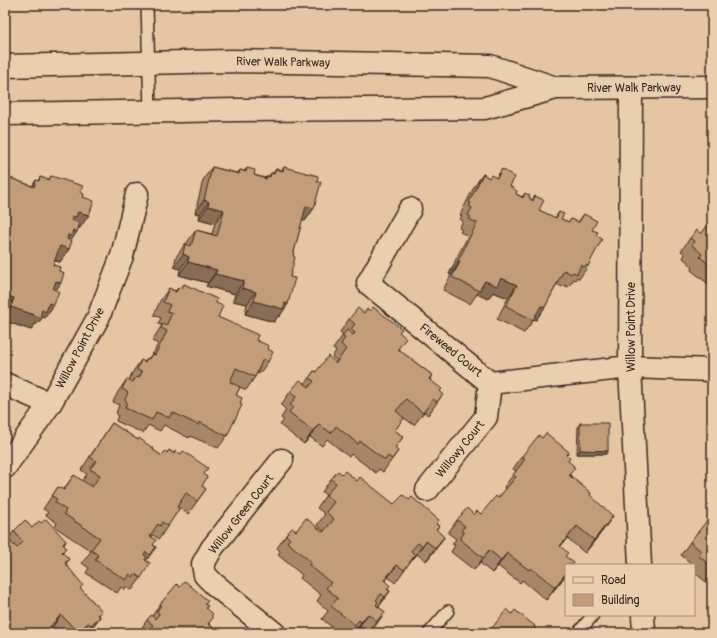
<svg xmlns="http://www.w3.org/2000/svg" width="717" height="638" font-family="Pangolin,sans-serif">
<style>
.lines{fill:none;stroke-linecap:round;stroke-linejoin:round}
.service-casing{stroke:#3b2a1e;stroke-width:14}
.minor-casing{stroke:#3b2a1e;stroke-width:25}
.tertiary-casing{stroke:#3b2a1e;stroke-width:25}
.service{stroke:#e9ceb0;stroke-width:11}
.minor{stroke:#e9ceb0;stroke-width:22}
.tertiary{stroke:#e9ceb0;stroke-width:22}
.wall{fill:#a68769;stroke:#3b2a1e}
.shaded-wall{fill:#876e55;stroke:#3b2a1e}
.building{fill:#c19d7a;stroke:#3b2a1e}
.labels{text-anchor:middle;stroke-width:3.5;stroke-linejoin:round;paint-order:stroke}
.street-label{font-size:12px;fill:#3b2a1e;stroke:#e9ceb0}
</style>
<rect width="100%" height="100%" fill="#e4c6a5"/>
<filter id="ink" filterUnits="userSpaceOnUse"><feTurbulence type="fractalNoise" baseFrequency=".025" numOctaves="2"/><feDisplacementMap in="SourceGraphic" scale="8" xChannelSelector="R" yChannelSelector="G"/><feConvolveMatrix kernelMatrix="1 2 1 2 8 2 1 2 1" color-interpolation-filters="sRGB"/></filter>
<g filter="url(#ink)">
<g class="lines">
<!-- service casing -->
<g class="service-casing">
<path id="service" d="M147,5L150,111
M429,633L448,611
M578,633L593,615"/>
</g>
<!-- minor casing -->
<g class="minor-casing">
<path id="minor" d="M631,89L630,367L640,565
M410,209L368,283L490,383L630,367L712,370
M5,384L50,404
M5,467L50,404L98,318L122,256L137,194
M427,490L486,417L490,383
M643,615L644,633
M274,633L214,584L205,575L203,564L212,548L282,460"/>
</g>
<!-- tertiary casing -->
<g class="tertiary-casing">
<path id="tertiary" d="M5,66L232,61L490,66L556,88
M5,114L238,110L485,108L556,88L712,87"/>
</g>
<!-- service -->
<use href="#service" class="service"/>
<!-- minor -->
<use href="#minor" class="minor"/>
<!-- tertiary -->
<use href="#tertiary" class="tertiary"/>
</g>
<!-- wall -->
<path class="wall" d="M212,167L237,173L240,170L244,171L247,168L254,175L265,178L267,176H269L271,173H273L276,169L282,170L284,167L317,182L314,208L305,221L302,220L293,256L290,277L288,304L279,317L278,316L274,322L245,314L247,304L233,301L235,294L206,286L208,283L179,275L180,269L174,267L176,257L185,244H186L196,230L212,234L215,223L199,219L200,214L195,213L203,180Z
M502,169L510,186L516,194L522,197L525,193L529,198L532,200L535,196L539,210L555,218L559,212L561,219L569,222L571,219L578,222L584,214L592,230L596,235L588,266L579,279L577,277L575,280L574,279L568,287L564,285L562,287L557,284L545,307L536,320L534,319L524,333L497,319L508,298L493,292L488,299L477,294L470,304L443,290L451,275L449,274L455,262V261L468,236L460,232L462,230L459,228L463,221L460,219L462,216L460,215L474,187L483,174L489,178H496Z
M5,176L32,186L36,180L38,181L40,177L48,180L51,176L80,192L83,197L80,228H78L71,240L69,249L60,262L55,261L53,265L59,271L56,290L45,318L43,317L37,324H35L31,330L5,321Z
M712,222V287L691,270L693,267L683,258L685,254L681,251L690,238L701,234Z
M184,284L216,303L218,317L256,340L268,349V362L259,374L256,373L255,377L246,390L240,387L236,395L227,436L218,448L190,436L189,438L164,425L160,431L148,425L143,433L116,421L118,415L116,413L119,405L113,402L118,392L127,379L129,380L132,373L141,360L144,362L147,358L148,359L152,354H153L158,344L152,341L162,325L158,324L161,318L154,315L160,301L169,288L175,291L179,287L181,288Z
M364,313L399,332L398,349L432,375L430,379L440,391L443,394L428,415L424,412L414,425L404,418L395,430L403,437L395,448L398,451L383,472L379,469L376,473L351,454L349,457L327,439L322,446L310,437L304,444L280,425L284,420L281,418L286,410L281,405L290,392L305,384L314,371L316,372L336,363L337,361L332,357L336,351L333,349L343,335L340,332L349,319Z
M112,423L162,456L167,453L169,450L204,474L202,486L206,489L188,514L177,506V507L179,509L159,539L153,535L152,537L153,545L156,547L146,561L141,578L132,590L126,587L124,590L121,587L117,593L86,573L89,568L82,563L91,551L55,527L57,523L46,515L48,512L43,509L58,487L63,490L74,475L82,481L87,474L81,470Z
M580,423L606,454H577L578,427Z
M542,438L566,455L568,461L570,475L590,495L604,529L585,553L567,538L560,547L565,556L566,575L546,600L522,580L520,583L498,566L492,573L480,563L474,570L451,552L455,545L452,544L456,539L448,533L457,520L474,515L481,514L498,498L506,489L504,487L516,471L513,469L522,456Z
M342,474L357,481L394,504L436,524L439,526L436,530L444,537L435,550L426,561L417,554L413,559H412L395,583L388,577L385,581L388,589L390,591L378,607L385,612L369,633H367L359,627L354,633H339L322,619L328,611L317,601L321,595L300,578L302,575L278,555L280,551L277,548L286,535L296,531L323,532L324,531L317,525L325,514L317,508L326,495L322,492L331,479Z
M712,521V587L694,572V565H691L692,564L681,555L690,542Z
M41,523L66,541L64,545L63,553L69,559L66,564L81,589L102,611L99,615L100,617L91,629L87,633H57L52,628L5,633V546L6,545L5,544L14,531L32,528Z
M180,587L206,604V608L211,616L209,624L219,633H138L147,620L152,616L160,604Z"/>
<!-- shaded-wall -->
<path class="shaded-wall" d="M204,200L209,202L200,214L195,213Z
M208,206L224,210L215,223L199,219Z
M306,206L314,208L305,221L297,219Z
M78,212L89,215L80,228L70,225L67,230L72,216Z
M73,230L77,232L68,245L69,249L60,262L50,259Z
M183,254L189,257L180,269L174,267Z
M458,261L460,262L451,275L449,274Z
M188,262L217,270L208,283L179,275Z
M215,274L244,281L235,294L206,286Z
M501,278L517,285L508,298L493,292L488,299L477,294L485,281Z
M56,281L61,283L52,296L47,294Z
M242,288L256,292L247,304L233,301Z
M5,295L14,298L5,311Z
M254,301L285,303L288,304L279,317L278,316L274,322L245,314Z
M49,303L54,305L45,318L43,317L37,324H35L31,330L5,321V316L11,307L42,310Z
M541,306L545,307L536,320L532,319Z
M319,424L310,437L304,444L313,431Z
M580,450L608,451L606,454H577Z
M613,516L604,529L585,553L594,540Z
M577,526L567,538L551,559L560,546Z
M444,537L435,550L426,561L435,548Z
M426,541L417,554L413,559L422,546Z
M489,550L480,563L474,570Z
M507,553L498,566L492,573L501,560Z
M397,565L388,577L375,593L384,580Z
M566,573V575L546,600L555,587Z
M390,591L381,604L376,610L385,597Z
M102,611L94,622L100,617L91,629L87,633H85L98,615Z
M385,612L376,625L369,633L377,621Z
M368,614L359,627L354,633L361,622Z
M61,615L52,628L47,633H44Z
M88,623L81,633H77L78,632Z"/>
<!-- building -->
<path class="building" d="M212,167L239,174L240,170L246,172L247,168L255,170L254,175L266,179L267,176L270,177L271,173L274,174L276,169L283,171L284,167L318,176L317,182H321L314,208L306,206L293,256L295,257L290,277L295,278L288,304L285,303L283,309L254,301L256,292L242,288L244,281L215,274L217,270L188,262L189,257L183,254L185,244L191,246L196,230L217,236L224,210L208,206L209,202L204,200Z
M502,169L515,177L510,186L517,191L516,194L523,198L525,193L530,196L529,198L533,201L535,196L544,200L539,210L556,218L559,212L564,214L561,219L569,222L571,219L579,222L584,214L597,221L592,230L598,232L596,235L602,239L588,266L586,265L584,267L581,265L577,274L573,272L571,274L564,270L545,307L541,306L533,320L506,306L517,285L501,278L497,286L485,281L479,291L452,277L460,262L458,261L464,249V248L477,223L469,219L471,217L468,215L472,208L469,206L471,203L469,202L483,174L489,178L491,175L497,178Z
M5,176L34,187L36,180L39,181L40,177L49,180L51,176L83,186L80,192L84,194L83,197L94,201L89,215L78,212L76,217L72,216L71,220L80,223L77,232L73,230L71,236L68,235L67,239L72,241L69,249L60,246L53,265L60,267L59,271L64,273L61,283L56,281L53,289L59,291L54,305L49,303L46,312L42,310L40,317L11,307L14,298L5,295Z
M711,221L712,222V267L700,257L702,254L692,245L695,242L690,238L697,230L701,234Z
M184,284L217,299L216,303L223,306L218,317L258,335L256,340L269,346L268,349L273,352L268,362L263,359L255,377L236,368L230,382L240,387L236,395L242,398L240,404L242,405L227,436L199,422L198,425L172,412L169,418L156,412L152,420L125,408L127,402L125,400L128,392L122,389L127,379L133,382L136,377L139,378L142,372L137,370L141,360L145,362L147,358L149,359L152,354L155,355L167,331L161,328L163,324L166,326L172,313L167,311L170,305L163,302L169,288L176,292L179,287L182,288Z
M373,307L402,329L399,332L406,338L398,349L432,375L429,379L442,389L440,391L443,394L437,402L433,399L423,413L406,399L396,411L404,418L395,430L403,437L395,448L398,451L392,459L388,456L385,460L360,441L358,444L336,426L331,433L319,424L313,431L289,412L293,407L290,405L296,397L290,392L300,380L309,387L314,381L309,378L314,371L316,372L328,356L336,363L346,349L341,344L345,338L342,336L347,330L353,335L355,333L351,329L355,324L349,319L358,308L364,313L367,309L370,311Z
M112,423L138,440L139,438L154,449L153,450L162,456L165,451L167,453L169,450L174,454L175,451L181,454L183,451L208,468L204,474L207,477L202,486L206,489L197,501L186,493L177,507L179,509L168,526L162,522L160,526L158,524L150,536L156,540L153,545L156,547L150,555L146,552L144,555L147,556L145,560L150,563L141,578L135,574L133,577L130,574L126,580L95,560L98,555L91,550L100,538L64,514L66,510L55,502L57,499L52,496L58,487L64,490L74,475L92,487L100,475L90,469L96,461L90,457Z
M580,423H608V451L580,450Z
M546,433L569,452L566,455L570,458L568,461L574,466L573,467L575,468L569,475L591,493L590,495L613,516L594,540L577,526L560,546L568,553L565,556L574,563L573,565H566V573L555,587L531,568L529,570L507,553L501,560L489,550L483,558L460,539L464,533L461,531L465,526L457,520L467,508L474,515L477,511L481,514L496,496L498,498L516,477L513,475L525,459L522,456L539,435L542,438Z
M338,471L342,474L345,471L357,481L360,477L394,504L403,495L409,500L412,497L439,520L436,524L439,526L436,529L444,537L435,548L426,541L422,546L418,543L411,551L415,555L404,570L397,565L384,580L390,586L387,589L390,591L385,597L381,594L376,600L378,602L376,605L385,612L377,621L368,614L361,622L359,620L355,625L331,606L338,598L326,588L331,583L309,565L311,562L287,542L290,539L286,535L292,528L296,531L306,518L323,532L334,519L326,512L334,502L326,495L336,483L331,479Z
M709,518L712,521V567L698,555L701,551L690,542Z
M46,519L66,541L63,544L66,548L62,552L69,559L65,563L83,585L80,588L102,611L98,615L100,617L91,625L88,623L78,632L61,615L44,633H5V563L9,559L5,555V552L7,550L5,548V546L10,541L17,548L23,542L14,531L25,520L32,528L39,521L41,523Z
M185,581L208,601L205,604L208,606L206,608L213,614L211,616L213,618L208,624L219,633H147L153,625L147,620L151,615L155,619L159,614L157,611L161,605L160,604L177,584L180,587Z
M507,609L512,614L515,610L535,626L534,627L537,630L535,632L536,633H488Z"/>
</g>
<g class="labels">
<!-- street labels -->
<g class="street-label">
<text transform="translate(283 62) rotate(1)" y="4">River Walk Parkway</text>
<text x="634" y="92">River Walk Parkway</text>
<text transform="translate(631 327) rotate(-90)" y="4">Willow Point Drive</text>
<text transform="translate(80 348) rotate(-62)" y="4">Willow Point Drive</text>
<text transform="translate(451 350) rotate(39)" y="4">Fireweed Court</text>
<text transform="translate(460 449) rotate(-51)" y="4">Willowy Court</text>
<text transform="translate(241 514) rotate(-52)" y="4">Willow Green Court</text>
</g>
</g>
<!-- margin -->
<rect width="717" height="638" fill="none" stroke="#e9ceb0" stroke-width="20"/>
<rect x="10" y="10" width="697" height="618" fill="none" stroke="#3b2a1e" stroke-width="1.5" filter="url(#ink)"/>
<!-- legend -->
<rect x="565" y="564" width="130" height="52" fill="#e9ceb0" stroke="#a38c76"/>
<rect x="573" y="577" width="20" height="6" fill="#e9ceb0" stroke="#a38c76"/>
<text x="601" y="584" font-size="12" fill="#3b2a1e">Road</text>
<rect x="573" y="594" width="20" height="12" fill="#c19d7a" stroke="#a38c76"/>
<text x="601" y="604" font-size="12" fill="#3b2a1e">Building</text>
</svg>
